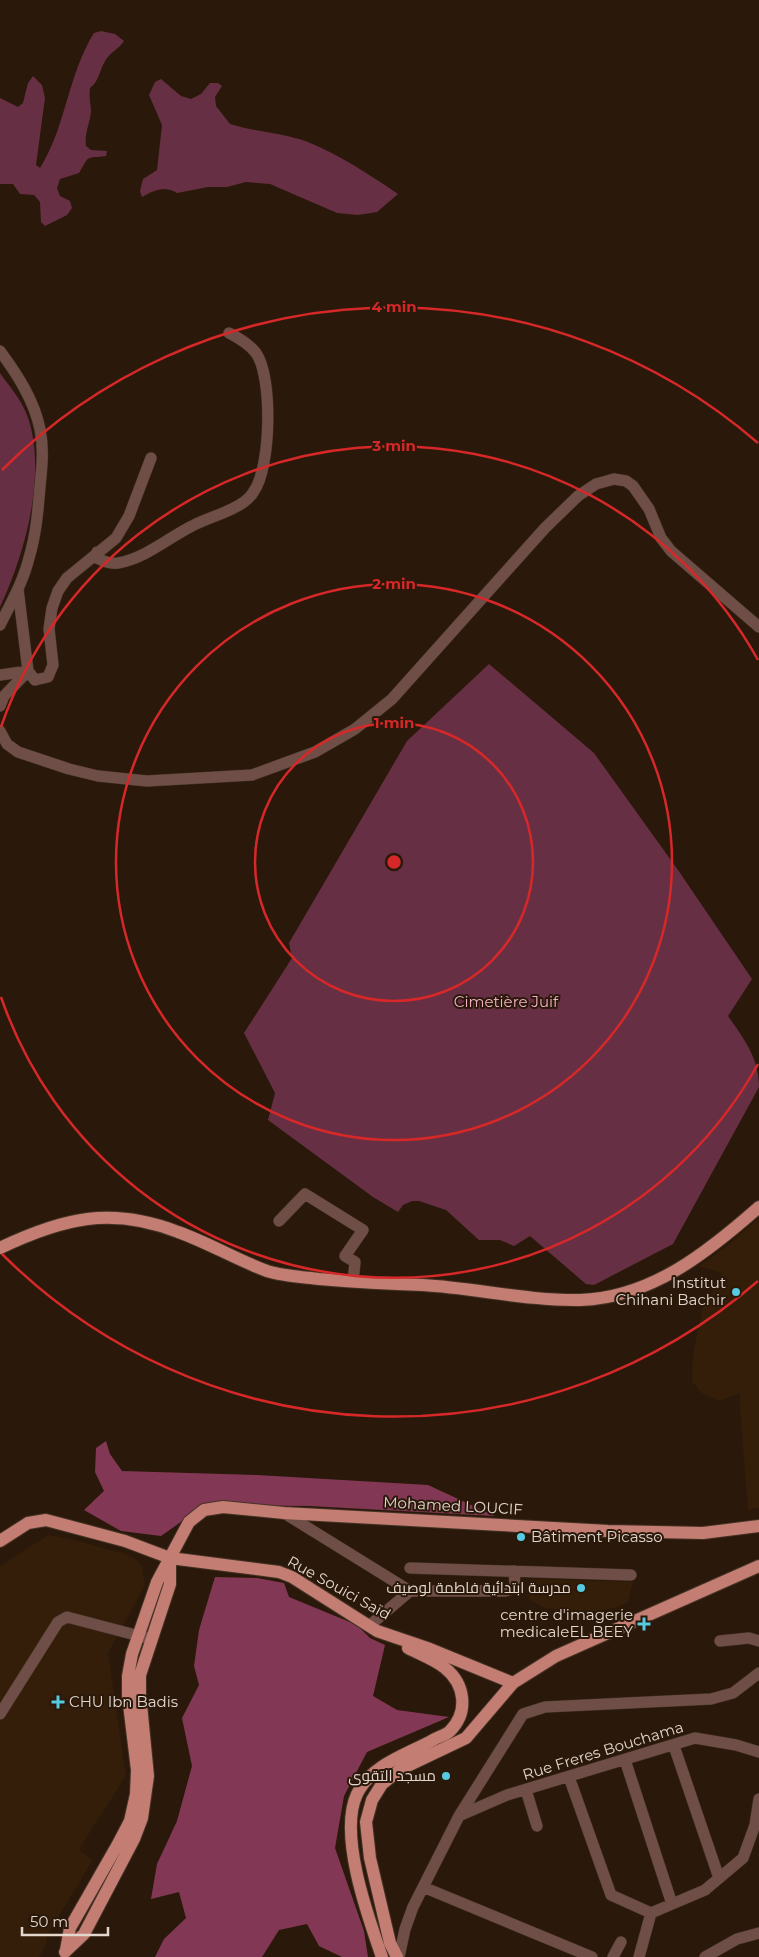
<svg xmlns="http://www.w3.org/2000/svg" width="759" height="1957" font-family="Montserrat,Cairo,sans-serif">
<style>
.built{fill:#341d09}
.green{fill:#672f43}
.forest{fill:#823854}
.lines{fill:none;stroke-linecap:round;stroke-linejoin:round}
.minor-casing{stroke:#443325;stroke-width:12}
.major-casing{stroke:#443325;stroke-width:14}
.minor{stroke:#704e48;stroke-width:11}
.major{stroke:#c37d72;stroke-width:12}
.ring{fill:none;stroke:#d62828;stroke-width:2.5}
.poi-dot{fill:#55cae0;stroke:#2a190a;stroke-width:2}
.labels{text-anchor:middle;stroke-width:4;stroke-linejoin:round;paint-order:stroke}
.park-label{font-size:15px;fill:#f4b1c6;stroke:#2a190a}
.poi-label{font-size:15px;fill:#e3d6cd;stroke:#2a190a;text-anchor:end}
.street-label{font-size:15px;fill:#e3d6cd;stroke:#2a190a}
.centre{fill:#d62828;stroke:#2a190a;stroke-width:2.5}
.ring-label{font-size:15px;text-anchor:middle;font-weight:bold;fill:#d62828;stroke:#2a190a;stroke-width:4;stroke-linejoin:round;paint-order:stroke}
</style>
<rect width="100%" height="100%" fill="#2a190a"/>
<!-- built -->
<path class="built" d="M759,1218V1508L748,1510L739,1394L720,1401L702,1393L692,1382L693,1354L702,1311L722,1273L699,1266L726,1247Z
M48,1535L78,1541L125,1554L137,1560L142,1566L145,1585L108,1653L126,1776L81,1846L80,1851L93,1860L47,1936L46,1946L39,1957H0V1566Z
M530,1579L633,1582L628,1602L616,1608L596,1611H566L543,1607L529,1599Z"/>
<!-- green -->
<path class="green" d="M101,31L115,34L124,41C119,49 110,52 105,61C99,71 100,80 90,88C89,96 90,102 91,109C91,122 84,132 86,146L91,150L107,151L106,156C85,159 91,153 79,173L60,179L57,188L60,196L70,201L72,208L67,215L45,226L41,222L40,202L34,195L20,194L13,184H0V98L18,107L23,103L28,83L33,76L42,85L45,98L36,165L40,168C66,127 68,74 94,33Z
M161,79L181,96L191,99L201,94L210,83H218L222,86L215,97L216,106L230,124C256,132 283,133 308,142C340,155 370,175 398,194L377,212L358,215L337,213L270,184L246,182L227,187H208L177,193C165,185 154,190 142,197L140,191L143,179L157,170L162,125L149,95L155,82Z
M0,373C9,386 21,399 27,415C48,472 25,554 0,607Z
M489,664L594,753L678,870L752,979L728,1016C744,1039 759,1058 759,1087L673,1244L594,1285L586,1284L530,1236L514,1246L500,1240H479L446,1210L419,1201H412L403,1205L398,1212L373,1197L268,1120L275,1093L244,1033L292,958L289,943L407,741Z"/>
<!-- forest -->
<path class="forest" d="M106,1441L110,1454L122,1471L257,1475L428,1485L495,1516L309,1506L205,1505L161,1536L121,1531L84,1510L104,1491L95,1472L96,1448Z
M215,1577L257,1578L284,1583L289,1597L357,1625L370,1638L385,1645L373,1696L397,1710L449,1717L367,1752L344,1796L335,1848L364,1931L368,1957H342L319,1946L307,1924L279,1930L262,1957H155L164,1939L186,1918L179,1892L151,1899L157,1864L177,1821L192,1766L182,1718L199,1685L194,1666L199,1630Z"/>
<g class="lines">
<!-- minor casing -->
<g class="minor-casing">
<path id="minor" d="M0,351C17,374 34,400 40,429C44,449 42,467 40,486C38,511 36,535 29,558C23,582 11,603 0,625
M97,552L99,559C105,562 111,564 118,563C146,558 168,538 192,526C209,517 229,513 244,502C248,499 252,495 254,491C271,467 273,377 256,353C249,344 239,338 229,333
M0,675L28,671L35,680L48,677L53,665L49,629L52,608L58,591L67,578L116,538L129,516L151,458
M0,706L4,696L28,671L18,589
M0,731L7,744L18,752L69,769L98,776L147,781L252,775L315,752L355,729L392,699L545,528L578,496L596,484L614,479L626,481L633,486L649,509L661,538L671,551L759,627
M279,1221L305,1194L363,1230L345,1256L355,1262L353,1282
M284,1513L410,1591H505L512,1589L515,1585L514,1571
M410,1568L631,1575
M369,1626L410,1591
M720,1641L749,1638L759,1641
M0,1714L58,1622L67,1617L147,1638
M674,1746L719,1878
M625,1760L672,1904
M569,1777L611,1895L651,1913
M526,1790L537,1826
M461,1815L507,1795L695,1738L736,1745L759,1752
M423,1887L592,1957
M651,1913L705,1890L743,1858L755,1825L759,1799
M399,1957L405,1929L413,1907L459,1816L523,1714L545,1707L711,1699L733,1693L759,1673
M613,1957L621,1942
M639,1957L651,1913
M705,1957L737,1939L759,1933"/>
</g>
<!-- major casing -->
<g class="major-casing">
<path id="major" d="M0,1248C63,1218 111,1206 178,1232C209,1243 237,1260 267,1271C283,1276 302,1277 319,1279C354,1282 388,1284 423,1285C475,1288 528,1301 580,1300C651,1298 708,1252 759,1207
M0,1541L28,1523L46,1520L125,1541L170,1558L279,1572L292,1577L377,1631L430,1649L513,1683
M66,1950L70,1928L118,1844L130,1821L136,1794L137,1770L128,1696V1676L132,1654L157,1582L189,1522L204,1510L223,1507L284,1513L608,1531L703,1533L759,1526
M65,1952L84,1934L134,1839L142,1818L148,1776L140,1694V1675L170,1584V1560
M382,1957C368,1917 338,1834 357,1794C372,1764 406,1755 433,1740C438,1737 446,1735 450,1731C469,1712 465,1684 445,1668C434,1659 419,1654 408,1648
M397,1957L390,1943L370,1858L366,1822L372,1800L382,1784L401,1769L466,1738L513,1683L556,1656L759,1566"/>
</g>
<!-- minor -->
<use href="#minor" class="minor"/>
<!-- major -->
<use href="#major" class="major"/>
</g>
<!-- distance rings -->
<g class="ring">
<circle cx="394" cy="862" r="139"/>
<circle cx="394" cy="862" r="278"/>
<path d="M758 1064A416 416 0 0 1 1 997M1 727A416 416 0 0 1 758 660"/>
<path d="M758 1281A555 555 0 0 1 2 1254M2 470A555 555 0 0 1 758 443"/>
</g>
<!-- markers -->
<g class="poi-dot">
<circle cx="736" cy="1292" r="5"/>
<circle cx="521" cy="1537" r="5"/>
<circle cx="581" cy="1588" r="5"/>
<path d="M641.5 1616.5h5v5h5v5h-5v5h-5v-5h-5v-5h5z"/>
<path d="M55.5 1694.5h5v5h5v5h-5v5h-5v-5h-5v-5h5z"/>
<circle cx="446" cy="1776" r="5"/>
</g>
<g class="labels">
<!-- park labels -->
<g class="park-label">
<text x="506" y="1007">Cimetière Juif</text>
</g>
<!-- poi labels -->
<g class="poi-label">
<text x="726" y="1288">Institut<tspan x="726" dy="17">Chihani Bachir</tspan></text>
<text x="531" y="1542" text-anchor="start">Bâtiment Picasso</text>
<text x="571" y="1593">مدرسة ابتدائية فاطمة لوصيف</text>
<text x="633" y="1620">centre d'imagerie<tspan x="633" dy="17">medicaleEL BEEY</tspan></text>
<text x="69" y="1707" text-anchor="start">CHU Ibn Badis</text>
<text x="436" y="1781">مسجد التقوى</text>
</g>
<!-- street labels -->
<g class="street-label">
<text transform="translate(453 1506) rotate(3)" y="5">Mohamed LOUCIF</text>
<text transform="translate(339 1588) rotate(29)" y="5">Rue Souici Saïd</text>
<text transform="translate(603 1751) rotate(-17)" y="5">Rue Freres Bouchama</text>
</g>
</g>
<circle cx="394" cy="862" r="8" class="centre"/>
<g class="ring-label">
<text x="394" y="312">4 min</text>
<text x="394" y="451">3 min</text>
<text x="394" y="589">2 min</text>
<text x="394" y="728">1 min</text>
</g>
<!-- scale -->
<path d="M22 1927v8h86v-8" fill="none" stroke="#e3d6cd" stroke-width="2.5"/>
<text x="30" y="1927" font-size="15" fill="#e3d6cd" stroke="#2a190a" stroke-width="4" paint-order="stroke">50 m</text>
</svg>
